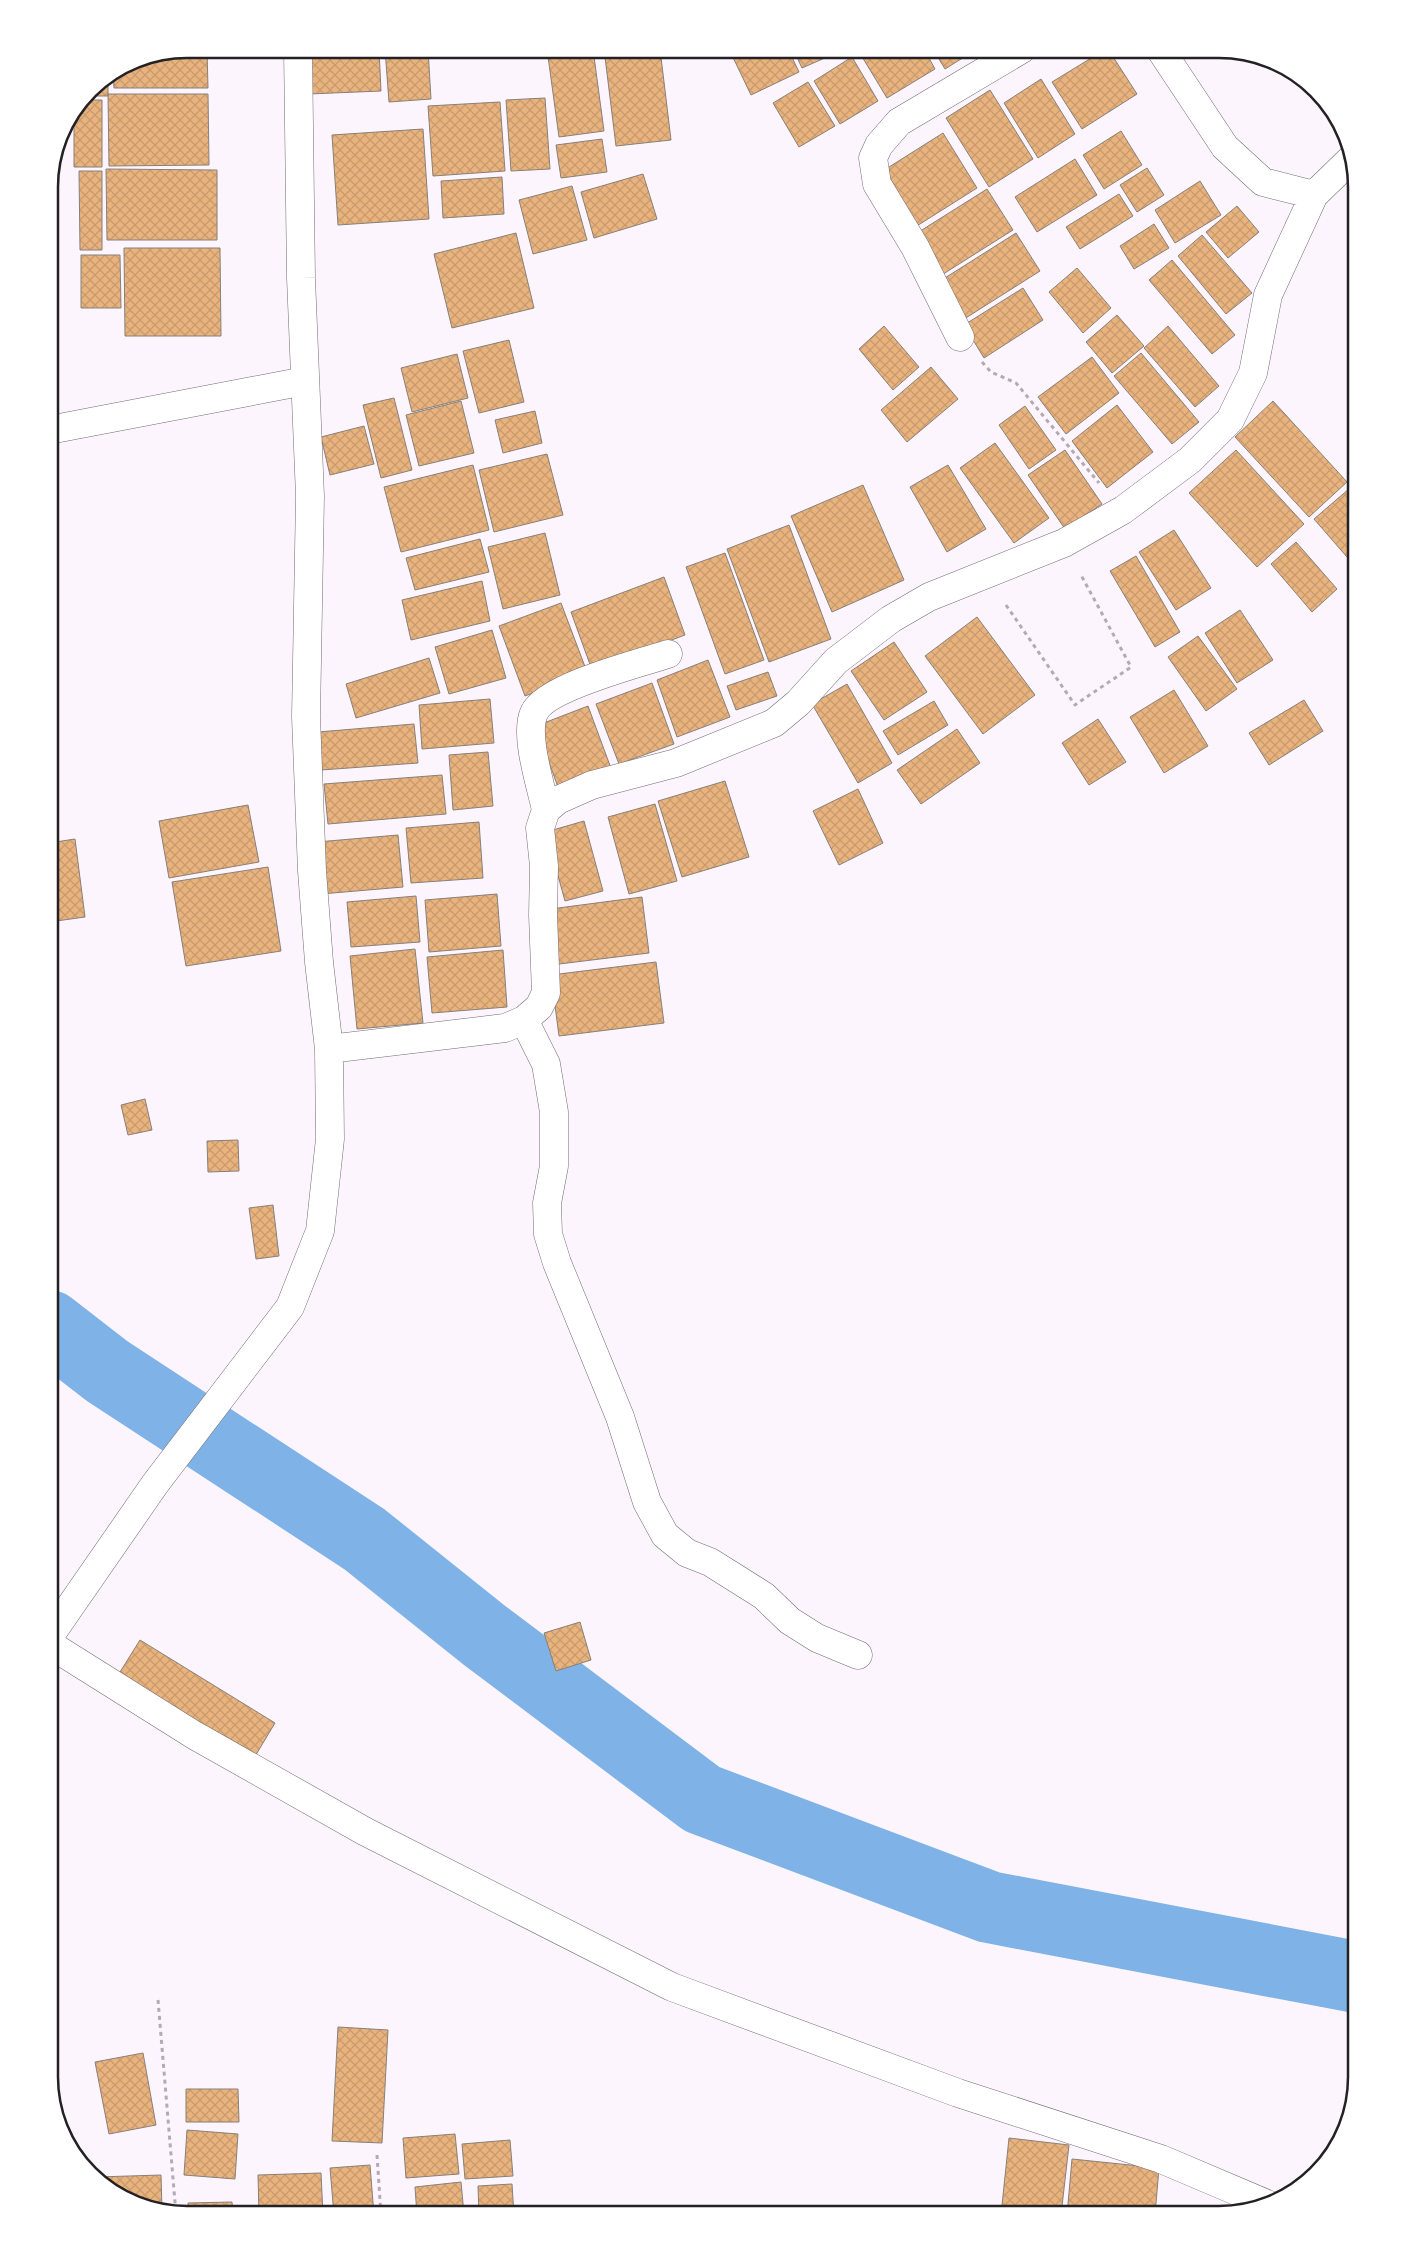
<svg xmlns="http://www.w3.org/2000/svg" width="1405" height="2264" font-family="'Asap Condensed',sans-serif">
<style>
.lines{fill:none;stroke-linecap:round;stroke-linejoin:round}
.river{stroke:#7fb2e6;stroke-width:72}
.building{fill:url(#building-cross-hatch);stroke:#878079}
.minor-casing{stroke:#726b72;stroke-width:29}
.path{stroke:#b2acb2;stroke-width:3;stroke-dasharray:4 4;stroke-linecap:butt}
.minor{stroke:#fff;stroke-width:28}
.rim{fill:none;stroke:#242124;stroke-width:2.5}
</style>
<defs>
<pattern id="building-cross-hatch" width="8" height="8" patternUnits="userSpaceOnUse" patternTransform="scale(1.25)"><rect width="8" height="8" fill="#e9b37e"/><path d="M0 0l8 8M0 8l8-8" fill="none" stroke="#c89a6d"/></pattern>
</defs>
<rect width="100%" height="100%" fill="#fdf5fd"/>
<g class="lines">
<!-- river -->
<path class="river" d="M49,1326L107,1371L364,1539L484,1635L702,1799L989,1907L1356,1977"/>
</g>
<!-- building -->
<path class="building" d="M186,49H207L208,88H114L113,73L134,59Z
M306,49H379L381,91L309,94Z
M385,49H428L431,99L389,102Z
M547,49H593L604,131L559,137Z
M604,49H660L671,140L616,146Z
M729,49H788L799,72L751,95Z
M793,49H842L843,50L802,68Z
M871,49H924L935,69L887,98L861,55Z
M933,49H977L945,69Z
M1106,49H1108L1137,94L1082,129L1052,82Z
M852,57L878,101L840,124L814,81Z
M108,77V96H85L89,89Z
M1041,79L1075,134L1038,158L1004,103Z
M808,82L835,126L799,147L773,103Z
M990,90L1033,159L989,187L946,118Z
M108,94H208L209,165L109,166Z
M545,98L550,169L511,171L506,100Z
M82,100H102V167H74V112Z
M500,102L505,171L433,176L428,106Z
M423,129L429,219L338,225L332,135Z
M1121,131L1142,165L1104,189L1083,155Z
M943,133L977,188L912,229L878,174Z
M602,139L607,172L561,178L556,145Z
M1075,159L1097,195L1037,232L1015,197Z
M1147,168L1164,195L1137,212L1120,185Z
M106,169L217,170V240H107Z
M79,171H102V250H80Z
M643,174L657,219L594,238L581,192Z
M502,177L504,214L443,218L441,181Z
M1200,181L1221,215L1175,243L1155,210Z
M572,186L587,240L533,254L519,200Z
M987,189L1013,230L940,276L914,235Z
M1119,194L1133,216L1080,249L1066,227Z
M1237,206L1259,232L1228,258L1206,232Z
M1154,224L1169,248L1134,269L1120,246Z
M516,233L534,308L452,328L434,254Z
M1016,233L1040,271L961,321L937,283Z
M1202,235L1252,293L1226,314L1178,256Z
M124,248H220L221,336H125Z
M81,255H120L121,308H81Z
M1172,260L1235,335L1212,354L1149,280Z
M1077,268L1111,308L1083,333L1049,292Z
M1023,288L1043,320L984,358L964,325Z
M1117,315L1144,346L1112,373L1086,342Z
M884,326L919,367L893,390L859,349Z
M1168,326L1219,386L1195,407L1144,348Z
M509,340L524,402L479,413L463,351Z
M1141,353L1199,422L1172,444L1114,376Z
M457,354L468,398L412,412L401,368Z
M1092,357L1119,393L1066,434L1038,397Z
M931,367L958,399L907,442L881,410Z
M394,398L412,470L381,478L363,405Z
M461,401L474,453L419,466L406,415Z
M1273,401L1347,482L1309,517L1235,437Z
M1117,405L1153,452L1107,488L1072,441Z
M1025,406L1056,450L1029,469L999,425Z
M535,411L542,443L503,453L495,420Z
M364,426L374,464L330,475L321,437Z
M995,443L1049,518L1014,543L960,468Z
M1065,450L1102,504L1065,529L1028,475Z
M1236,450L1304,524L1257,567L1189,493Z
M547,454L563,515L494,532L479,470Z
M473,465L489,530L401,552L384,487Z
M948,465L986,529L947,552L910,487Z
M863,485L904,580L832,612L791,516Z
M1350,488L1356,495V548L1347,557L1314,519Z
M789,525L831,639L769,662L727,549Z
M1174,530L1211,588L1176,610L1139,552Z
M545,533L560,595L503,609L488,547Z
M480,539L489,572L415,590L406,558Z
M1296,542L1337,589L1312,612L1271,564Z
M725,553L764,660L725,674L686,567Z
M1136,556L1180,632L1155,647L1110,571Z
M664,577L685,635L592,670L571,612Z
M482,581L490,621L411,640L402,600Z
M561,603L587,672L525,696L499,626Z
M1240,610L1273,660L1237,683L1205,633Z
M977,617L1035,695L983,734L925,656Z
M492,630L506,678L449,694L435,647Z
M1198,636L1237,689L1206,711L1168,657Z
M894,642L927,692L884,720L851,671Z
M429,658L440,693L356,718L346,684Z
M708,660L730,717L677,737L657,680Z
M768,672L777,696L736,710L727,686Z
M652,683L674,744L619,764L596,704Z
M847,684L892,763L858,783L812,704Z
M1174,690L1208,746L1164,773L1130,717Z
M490,699L494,743L422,749L419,705Z
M1304,700L1323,731L1269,765L1249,733Z
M934,701L948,725L898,755L883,731Z
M588,706L612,771L559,790L536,726Z
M1098,719L1126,762L1089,785L1062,743Z
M414,724L418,763L321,770L318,732Z
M957,729L980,763L921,804L897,770Z
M488,752L493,806L453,810L449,755Z
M442,775L446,814L328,824L324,784Z
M725,781L749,857L682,877L658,801Z
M858,789L883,843L839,865L813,811Z
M655,804L677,881L629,894L608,817Z
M248,805L259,862L169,878L159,821Z
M584,821L603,891L565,901L546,832Z
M479,822L483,878L411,883L406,828Z
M398,835L403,887L321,894L317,842Z
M75,839L85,917L49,922V843Z
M268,867L281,951L186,966L172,882Z
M497,894L501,946L429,952L425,900Z
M416,896L420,942L351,947L347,902Z
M642,897L649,953L551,965L543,910Z
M415,949L423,1023L357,1029L350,956Z
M503,950L507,1007L432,1013L427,957Z
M656,962L664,1023L559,1036L551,975Z
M145,1099L152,1130L128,1135L121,1105Z
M238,1140L239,1171L208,1172L207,1141Z
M273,1205L279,1256L256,1259L249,1208Z
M580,1622L591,1660L556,1671L544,1633Z
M140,1640L275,1723L251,1763L115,1680Z
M338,2027L388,2030L382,2143L332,2141Z
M143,2053L156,2125L109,2134L95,2062Z
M186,2089H238L239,2122H186Z
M187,2130L238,2134L235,2179L184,2175Z
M455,2134L459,2174L406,2178L403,2138Z
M1009,2138L1069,2145L1061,2215H1001Z
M510,2140L513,2176L465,2179L462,2144Z
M1072,2159L1159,2168L1155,2215H1067Z
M370,2165L374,2215H334L330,2168Z
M321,2173L323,2215H259L258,2175Z
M161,2175L162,2210L110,2192L97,2177Z
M461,2182L464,2214L417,2215L415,2187Z
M512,2184L514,2215H479L478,2186Z
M232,2202L233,2215H188V2203Z"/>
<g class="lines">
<!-- minor casing -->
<g class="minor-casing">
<path id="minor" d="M1160,49L1225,147L1263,182L1314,195
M960,337L915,247L877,184L873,158L879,145L899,122L1022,49
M49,430L305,381
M546,810C541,786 524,735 534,713C545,687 640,663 668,654
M524,1020L546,1064L554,1112V1166L547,1203L548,1234L557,1263L620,1417L647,1502L665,1535L687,1553L710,1562L764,1596L790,1621L817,1638L858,1655
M329,1049L505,1028L524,1020L539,1007L546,993L543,915L544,866L540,828L546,810L558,800L592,785L676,763L774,723L798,703L836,661L891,619L929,597L1064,543L1123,510L1190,460L1230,420L1253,373L1268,295L1314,195L1350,160
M49,1637L155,1484L290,1307L320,1231L330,1139L329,1049L319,962L312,871L306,717L310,496L301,278L298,49
M49,1644L194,1735L366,1832L672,1987L958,2093L1161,2159L1267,2204"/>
</g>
<!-- path -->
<path class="path" d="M982,362L991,372L1016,383L1099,483
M1006,605L1075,705L1131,667L1081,575
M158,2000L176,2214
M377,2155L381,2215"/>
<!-- minor -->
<use href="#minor" class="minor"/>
</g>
<!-- crop -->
<path d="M0 0H1405V2264H0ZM187 58H1219A129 129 0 0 1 1348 187V2077A129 129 0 0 1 1219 2206H187A129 129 0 0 1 58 2077V187A129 129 0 0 1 187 58Z" fill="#fff" fill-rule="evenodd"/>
<path class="rim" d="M187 58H1219A129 129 0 0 1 1348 187V2077A129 129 0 0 1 1219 2206H187A129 129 0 0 1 58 2077V187A129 129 0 0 1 187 58Z"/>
</svg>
